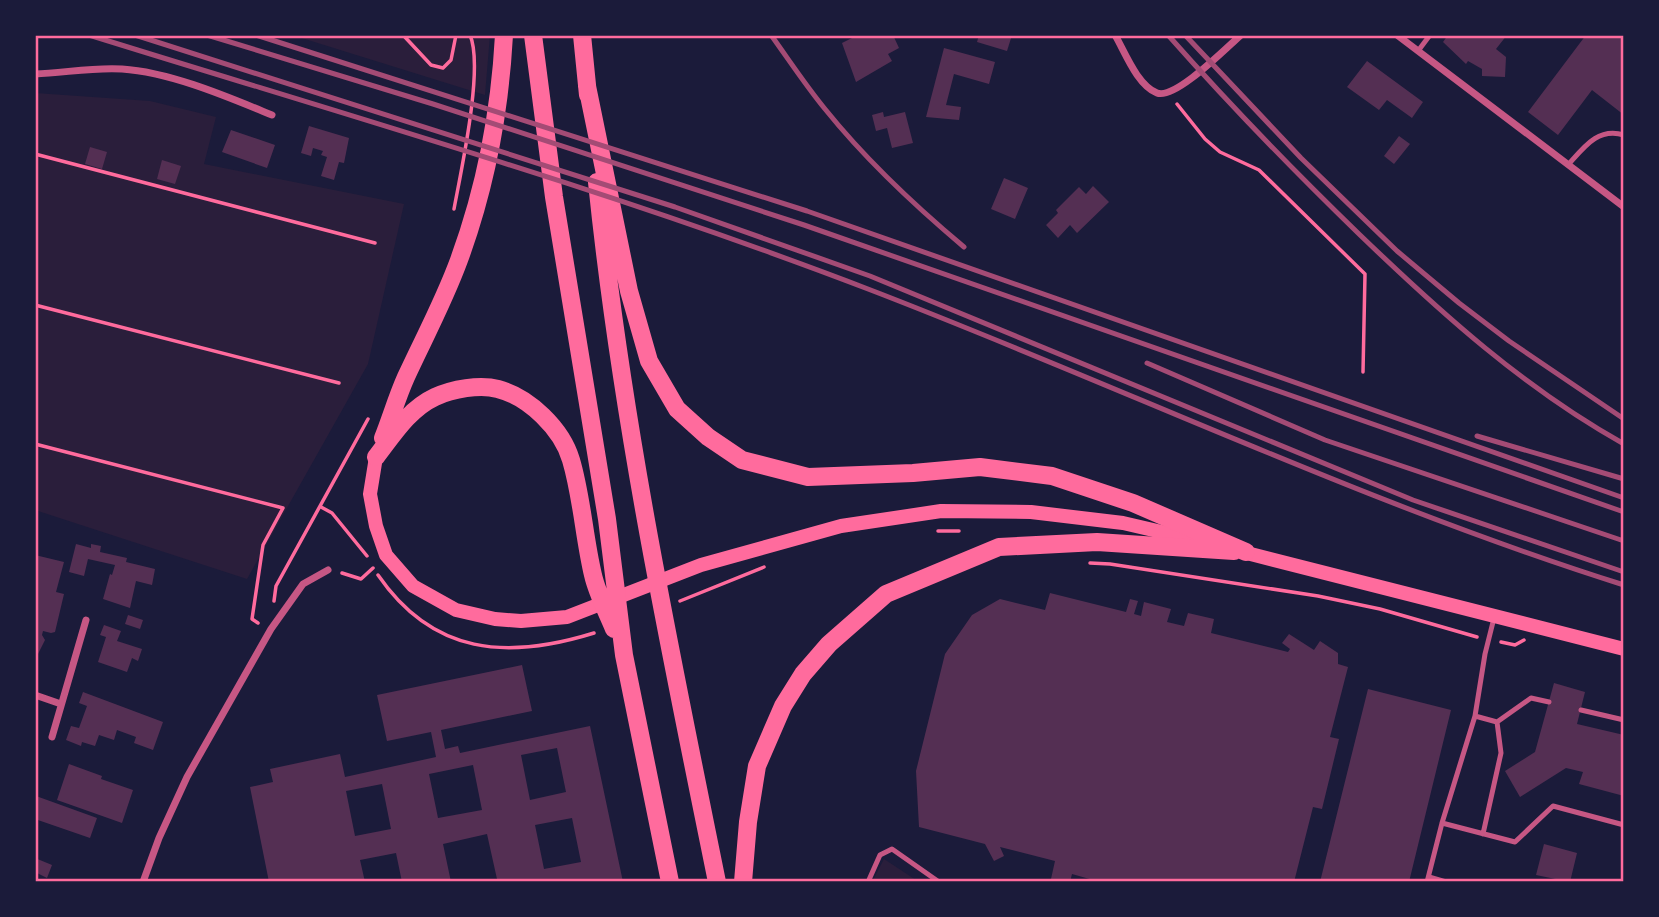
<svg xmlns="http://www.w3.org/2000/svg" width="1659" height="917" font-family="Signika,sans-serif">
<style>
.green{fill:#2a1e3b}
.building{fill:#542f53;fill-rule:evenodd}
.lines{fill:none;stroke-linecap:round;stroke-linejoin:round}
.path{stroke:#ff6b9d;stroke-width:3.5}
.service{stroke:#c65784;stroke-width:5}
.minor{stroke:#c65784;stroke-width:7}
.secondary{stroke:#ff6b9d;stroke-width:14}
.trunk{stroke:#ff6b9d;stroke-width:18}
.rail{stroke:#a44b75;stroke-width:5}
.neatline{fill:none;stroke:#ff6b9d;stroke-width:2.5}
</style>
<rect width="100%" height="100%" fill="#1b1b3a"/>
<!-- green -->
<path class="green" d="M292,35H490L485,95Z
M35,93L150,101L216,117L204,164L404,204L368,364L247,579L35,510Z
M884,859L919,882H872Z"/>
<!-- building -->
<path class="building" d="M858,35H893L899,48L888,54L892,61L856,82L842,43Z
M979,35H1012L1007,51L977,42Z
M1448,35H1507L1496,49L1506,57L1505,77L1482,76V69L1468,61L1466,64L1443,42Z
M1586,35H1624V115L1592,90L1558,135L1528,112Z
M944,48L995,62L989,84L954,74L946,105L961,107L959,120L926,117Z
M1367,61L1423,102L1412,118L1387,100L1379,110L1347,87Z
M883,112L884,117L905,112L913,143L892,148L887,128L876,131L872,115Z
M309,126L349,138L344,163L339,162L334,180L321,176L327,157L321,155L323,151L313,148L311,156L301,153Z
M231,130L275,145L267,168L222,152Z
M1399,136L1410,144L1394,164L1384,156Z
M90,147L107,152L102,169L85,164Z
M162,160L181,166L175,184L157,179Z
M1004,178L1028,188L1015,219L991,209Z
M1093,186L1109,202L1077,233L1070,225L1058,238L1046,225L1058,213L1056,210L1079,187L1086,194Z
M76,544L91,548V544L101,546L100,552L127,558L126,562L155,569L152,585L136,581L130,608L103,599L110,574L112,575L115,565L88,559L84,576L69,572Z
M35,555L64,562L56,592L64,594L55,632L51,633L43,631L42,635L45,640L35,660Z
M1050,593L1126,612L1130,599L1138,601L1134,614L1141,616L1144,602L1171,609L1167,622L1184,626L1188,613L1214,619L1211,633L1288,652L1290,649L1282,643L1289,634L1314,650L1320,641L1338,653V664L1348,667L1330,737L1339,739L1322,809L1313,807L1294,882H1100L1072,874L1070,882H1061L1051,879L1055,861L1000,847L1004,856L994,861L985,844L919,827L916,771L945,654L972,615L1000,599L1045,610Z
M128,615L143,620L140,629L125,624Z
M104,625L121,631L117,641L142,649L138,661L132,658L127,672L98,662L106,637L100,635Z
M522,665L532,711L441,730L445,749L458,746L460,753L590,726L623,882H489L497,879L487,834L443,844L451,882H402L396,853L360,860L365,882H269L250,787L273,782L270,769L340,754L345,777L436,757L431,732L387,741L377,695ZM557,748L566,792L530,800L521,755ZM473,765L482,810L438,818L429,774ZM382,784L391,829L355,836L346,791ZM572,818L581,862L544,869L535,825Z
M1554,683L1585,692L1577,724L1624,735V796L1579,784L1583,772L1566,768L1520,797L1505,771L1535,752Z
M1368,689L1451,710L1409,882H1320Z
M83,692L163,722L153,750L134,743L136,737L117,730L114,740L99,735L95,746L82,742L81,746L66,740L71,726L79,728L87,706L79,703Z
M69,764L102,776L101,779L133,790L122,823L57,800Z
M36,796L97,818L90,838L35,819Z
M1544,844L1577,853L1570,882L1536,875Z
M35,858L52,865L47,878L35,872Z"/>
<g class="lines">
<!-- path -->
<path class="path" d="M403,35L431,65L443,68L451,60L456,35
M1177,104L1205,139L1220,152L1259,170L1365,274L1363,372
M35,154L375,243
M454,209C461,171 484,67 470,35
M35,305L339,383
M35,444L283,508L263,545L252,619L258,623
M321,507L332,513L367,556
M938,531H959
M1090,563L1110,564L1318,596L1380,609L1477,637
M342,573L361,579L373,568
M378,575C433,655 507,660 594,633
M274,601L276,586L368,419
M680,601L764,567
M1501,642L1515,645L1524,640"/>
<!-- service -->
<path class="service" d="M1418,51L1430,35
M1568,165C1584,147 1598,127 1624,135
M1581,710L1624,720
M1475,716L1497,722L1531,698L1549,702
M1442,823L1515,842L1553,806L1624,825
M1483,834L1501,753L1497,722
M1429,877L1446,882
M868,882L880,855L892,849L939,882
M1427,882L1442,823L1475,716L1485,654L1494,618"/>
<!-- minor -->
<path class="minor" d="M1115,35C1125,52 1137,85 1157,93C1175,100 1226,48 1241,35
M1397,35L1624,207
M35,74C64,73 93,67 122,69C170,72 228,97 272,115
M35,695L61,704
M52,737L86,620
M143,882L159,838L187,777L271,629L303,584L328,570"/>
<!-- secondary -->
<path class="secondary" d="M376,457L370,494L376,526L386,555L413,586L456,610L495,619L521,621L567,617L701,565L841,526L941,511L1031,512L1123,523L1209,543
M1235,550L1624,649"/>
<!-- trunk -->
<path class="trunk" d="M533,35L554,197L607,519L624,655L670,882
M582,35L588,95
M587,86L629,291L649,361L677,409L708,437L742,460L808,477L913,473L980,467L1052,476L1133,503L1246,552
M597,182C621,418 670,650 717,882
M383,438C391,418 397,397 406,377C424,338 444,301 459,260C485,189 500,110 504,35
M376,457C393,435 409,409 435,397C452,389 480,384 498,389C529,397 562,429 571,460C582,497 584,537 593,575C597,593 607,612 614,629
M743,882L748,822L757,766L783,706L803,674L829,644L886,594L999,547L1097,542L1234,551"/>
<!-- rail -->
<path class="rail" d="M89,35C349,116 613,191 868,289C1121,386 1366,504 1624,585
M135,35L675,207L870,276L1413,500L1624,572
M207,35L433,104L804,225L1624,512
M256,35L807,211L1624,498
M771,35C789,60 806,86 825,109C866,160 914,205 964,247
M1168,35C1229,104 1293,170 1359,234C1440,312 1525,389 1624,444
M1185,35L1301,158L1397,251L1459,303L1509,341L1624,419
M1147,363L1325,440L1624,541
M1477,436L1624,479"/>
</g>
<!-- border -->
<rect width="1659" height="917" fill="none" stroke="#1b1b3a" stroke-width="74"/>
<rect x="37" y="37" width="1585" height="843" class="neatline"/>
</svg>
